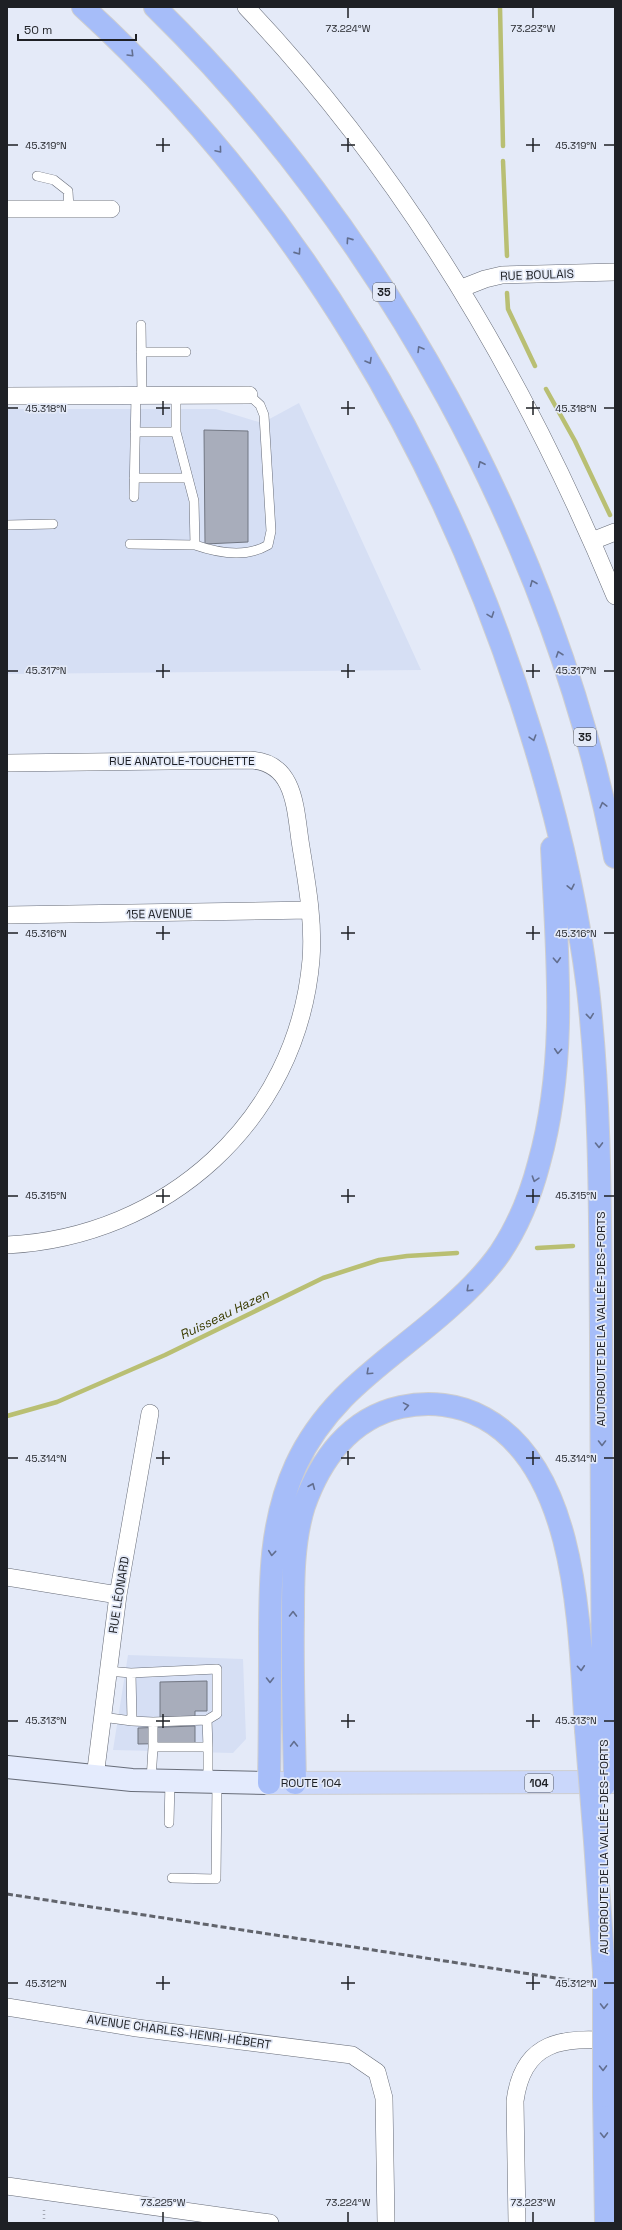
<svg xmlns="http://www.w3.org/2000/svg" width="622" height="2230" font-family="'Space Grotesk',sans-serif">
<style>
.built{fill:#d6dff4}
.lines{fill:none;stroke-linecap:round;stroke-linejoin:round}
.stream{stroke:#b9bf73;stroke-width:4.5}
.building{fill:#a8adbb;stroke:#717682}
.service-casing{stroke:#676c78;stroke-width:10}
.minor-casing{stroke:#676c78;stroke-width:18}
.secondary-casing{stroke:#676c78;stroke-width:24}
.primary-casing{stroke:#cececf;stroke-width:24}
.motorway-casing{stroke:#cececf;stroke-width:24}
.path{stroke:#a5a9b5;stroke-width:2.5;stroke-dasharray:1 3;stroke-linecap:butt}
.service{stroke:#fff;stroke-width:9}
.minor{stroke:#fff;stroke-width:17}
.secondary{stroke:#e4ebfd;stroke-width:22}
.primary{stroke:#cad7fb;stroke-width:22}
.motorway{stroke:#a6bdf9;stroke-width:22}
.rail{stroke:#61646c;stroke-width:3;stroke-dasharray:6 3;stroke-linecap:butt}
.motorway-bridge-casing{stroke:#cececf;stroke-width:24;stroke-linecap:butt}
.motorway-bridge{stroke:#a6bdf9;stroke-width:22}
.oneway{stroke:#626e8f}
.ticks{fill:none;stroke:#1e2025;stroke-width:1.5}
.labels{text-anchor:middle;stroke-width:3.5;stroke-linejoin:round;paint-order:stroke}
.shield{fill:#e4eaf8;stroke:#595d64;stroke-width:1}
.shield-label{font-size:11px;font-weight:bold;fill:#1e2025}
.street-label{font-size:12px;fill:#1e2025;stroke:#e4eaf8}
.water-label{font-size:13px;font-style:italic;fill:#3a3c00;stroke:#e4eaf8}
.ticks-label{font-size:10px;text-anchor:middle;fill:#1e2025;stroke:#e4eaf8;stroke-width:3.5;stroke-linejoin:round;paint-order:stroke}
</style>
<rect width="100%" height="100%" fill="#e4eaf8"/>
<!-- built -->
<path class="built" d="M299,403L421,670L7,674V409H216L262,423Z
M128,1655L243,1659L246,1739L233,1753L113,1750Z"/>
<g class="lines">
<!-- stream -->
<path class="stream" d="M500,7L503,146
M503,161L507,256
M507,293L508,309L535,366
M546,389L575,441L610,515
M537,1248L573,1246
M7,1416L57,1402L165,1355L323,1278L379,1260L407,1256L457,1253"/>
</g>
<!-- building -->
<path class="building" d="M204,430L248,431V542L205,544Z
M207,1681V1711H195V1717H160V1682Z
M195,1726V1743L138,1744V1728Z"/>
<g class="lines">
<!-- service casing -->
<g class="service-casing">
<path id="service" d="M37,176L54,180L68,191L69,209
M141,325L142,395
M141,352H186
M135,432H176V395
M176,432L194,501L195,545C218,553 246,558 268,545L271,531L264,415L260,405L249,395
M134,478H188
M134,497L136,395
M7,525L53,524
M130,544L195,545
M107,1671L131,1673L217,1669V1714L207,1720
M131,1673L132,1721L153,1722
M102,1717L132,1721
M153,1747V1722L207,1720L208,1747
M151,1781L153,1747H208V1781
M169,1823L170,1782
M172,1878L216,1879L217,1783"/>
</g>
<!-- minor casing -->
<g class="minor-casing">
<path id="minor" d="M246,7C407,177 526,381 615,596
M7,209H111
M462,288L485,279L502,275L615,272
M7,396L249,395
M592,541L615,532
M7,763L250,760C297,762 295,812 301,847C307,884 314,922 311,960C297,1121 166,1237 7,1245
M7,915L310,910
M7,1577L118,1595
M95,1777L118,1595L150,1413
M7,2007L137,2028L352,2055L377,2072L384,2098L386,2223
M7,2186L270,2223
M517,2223L515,2101C523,2040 563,2037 615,2041"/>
</g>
<!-- secondary casing -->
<g class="secondary-casing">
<path id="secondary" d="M7,1767L132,1780L269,1783"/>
</g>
<!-- primary casing -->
<g class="primary-casing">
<path id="primary" d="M269,1783L615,1782"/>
</g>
<!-- motorway casing -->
<g class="motorway-casing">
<path id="motorway" d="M83,7C296,202 447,457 531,733C557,816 577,902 588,989C601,1104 600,1220 601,1336C602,1467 602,1599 603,1730
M155,7C382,229 556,545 615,857
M269,1783C270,1736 270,1690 270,1643C270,1581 270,1522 296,1465C330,1391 394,1358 451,1306C469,1290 486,1273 500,1253C518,1226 531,1194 539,1163C568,1059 557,954 552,848
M295,1783C294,1727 292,1672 293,1616C293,1580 293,1541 304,1506C320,1460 350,1418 401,1407C429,1401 459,1404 484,1418C580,1471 579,1634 586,1730
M595,1841L604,1972
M604,2096L606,2223"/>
</g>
<!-- path -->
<path class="path" d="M44,2223V2208"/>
<!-- service -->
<use href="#service" class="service"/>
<!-- minor -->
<use href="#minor" class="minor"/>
<!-- secondary -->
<use href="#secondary" class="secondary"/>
<!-- primary -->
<use href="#primary" class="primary"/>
<!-- motorway -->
<use href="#motorway" class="motorway"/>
<!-- rail -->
<path class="rail" d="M7,1894L615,1987"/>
<!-- motorway-bridge casing -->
<g class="motorway-bridge-casing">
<path id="motorway-bridge" d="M586,1730L595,1841
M603,1730L604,1785
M604,2096V1972"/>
</g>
<!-- motorway-bridge -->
<use href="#motorway-bridge" class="motorway-bridge"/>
</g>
<!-- one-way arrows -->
<defs><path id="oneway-chevron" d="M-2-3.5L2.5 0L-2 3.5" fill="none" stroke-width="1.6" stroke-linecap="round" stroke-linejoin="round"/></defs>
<g class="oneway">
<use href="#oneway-chevron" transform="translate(131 54) rotate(45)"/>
<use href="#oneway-chevron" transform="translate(219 150) rotate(50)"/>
<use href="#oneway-chevron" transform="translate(349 240) rotate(-125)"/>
<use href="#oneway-chevron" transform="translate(298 252) rotate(55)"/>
<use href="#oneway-chevron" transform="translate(420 349) rotate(-121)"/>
<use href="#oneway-chevron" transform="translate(369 361) rotate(60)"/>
<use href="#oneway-chevron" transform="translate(481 464) rotate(-115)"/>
<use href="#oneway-chevron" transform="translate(533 583) rotate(-112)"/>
<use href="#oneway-chevron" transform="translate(491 615) rotate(70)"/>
<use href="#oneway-chevron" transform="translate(559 654) rotate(-109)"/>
<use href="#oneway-chevron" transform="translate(533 738) rotate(73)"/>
<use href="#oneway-chevron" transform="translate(603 805) rotate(-104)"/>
<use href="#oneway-chevron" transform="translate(571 887) rotate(78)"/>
<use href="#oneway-chevron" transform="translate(557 960) rotate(87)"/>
<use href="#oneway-chevron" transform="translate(590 1016) rotate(84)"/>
<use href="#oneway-chevron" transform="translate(558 1051) rotate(94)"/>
<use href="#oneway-chevron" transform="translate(599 1145) rotate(89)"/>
<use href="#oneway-chevron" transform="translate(535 1179) rotate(108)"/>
<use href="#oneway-chevron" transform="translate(469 1289) rotate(136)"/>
<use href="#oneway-chevron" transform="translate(369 1372) rotate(137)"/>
<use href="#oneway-chevron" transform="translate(406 1406) rotate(-10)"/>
<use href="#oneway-chevron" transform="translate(602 1443) rotate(90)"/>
<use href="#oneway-chevron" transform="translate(312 1486) rotate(-67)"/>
<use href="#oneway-chevron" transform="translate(272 1553) rotate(96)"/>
<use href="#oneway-chevron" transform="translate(293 1614) rotate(-89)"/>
<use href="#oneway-chevron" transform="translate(581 1668) rotate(86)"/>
<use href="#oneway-chevron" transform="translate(270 1680) rotate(90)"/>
<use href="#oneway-chevron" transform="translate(294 1744) rotate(-91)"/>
<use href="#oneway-chevron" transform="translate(604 2006) rotate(91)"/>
<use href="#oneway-chevron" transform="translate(603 2068) rotate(89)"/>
<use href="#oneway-chevron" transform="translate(604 2135) rotate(89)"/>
</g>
<!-- ticks -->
<path class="ticks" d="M348,8V18M533,8V18M163,138V152M348,138V152M533,138V152M8,145H18M156,145H170M341,145H355M526,145H540M604,145H614M163,401V415M348,401V415M533,401V415M8,408H18M156,408H170M341,408H355M526,408H540M604,408H614M163,664V678M348,664V678M533,664V678M8,671H18M156,671H170M341,671H355M526,671H540M604,671H614M163,926V940M348,926V940M533,926V940M8,933H18M156,933H170M341,933H355M526,933H540M604,933H614M163,1189V1203M348,1189V1203M533,1189V1203M8,1196H18M156,1196H170M341,1196H355M526,1196H540M604,1196H614M163,1451V1465M348,1451V1465M533,1451V1465M8,1458H18M156,1458H170M341,1458H355M526,1458H540M604,1458H614M163,1714V1728M348,1714V1728M533,1714V1728M8,1721H18M156,1721H170M341,1721H355M526,1721H540M604,1721H614M163,1976V1990M348,1976V1990M533,1976V1990M8,1983H18M156,1983H170M341,1983H355M526,1983H540M604,1983H614M163,2212V2222M348,2212V2222M533,2212V2222"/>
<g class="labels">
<!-- shield labels -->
<g class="shield">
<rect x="373" y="283" width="22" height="18" rx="3"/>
<rect x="574" y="728" width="22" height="18" rx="3"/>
<rect x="525" y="1774" width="28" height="18" rx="3"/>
</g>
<g class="shield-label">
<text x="384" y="296">35</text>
<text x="585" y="741">35</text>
<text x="539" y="1787">104</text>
</g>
<!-- street labels -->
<g class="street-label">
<text transform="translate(537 275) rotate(-2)" y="4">RUE BOULAIS</text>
<text x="182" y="765">RUE ANATOLE-TOUCHETTE</text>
<text transform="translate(159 914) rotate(-1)" y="4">15E AVENUE</text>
<text transform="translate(601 1319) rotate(-90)" y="4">AUTOROUTE DE LA VALLÉE-DES-FORTS</text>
<text transform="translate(119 1595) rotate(-81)" y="4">RUE LÉONARD</text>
<text x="311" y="1787">ROUTE 104</text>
<text transform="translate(604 1847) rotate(-90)" y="4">AUTOROUTE DE LA VALLÉE-DES-FORTS</text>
<text transform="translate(179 2032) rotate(8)" y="4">AVENUE CHARLES-HENRI-HÉBERT</text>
</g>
<!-- water labels -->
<g class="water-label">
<text transform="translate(224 1314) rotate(-26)" y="5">Ruisseau Hazen</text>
</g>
</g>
<g class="ticks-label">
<text x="348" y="32">73.224°W</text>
<text x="533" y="32">73.223°W</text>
<text x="46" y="149">45.319°N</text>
<text x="576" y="149">45.319°N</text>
<text x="46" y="412">45.318°N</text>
<text x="576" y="412">45.318°N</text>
<text x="46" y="674">45.317°N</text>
<text x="576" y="674">45.317°N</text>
<text x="46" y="937">45.316°N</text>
<text x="576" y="937">45.316°N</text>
<text x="46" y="1199">45.315°N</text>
<text x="576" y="1199">45.315°N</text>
<text x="46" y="1462">45.314°N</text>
<text x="576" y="1462">45.314°N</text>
<text x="46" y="1724">45.313°N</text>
<text x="576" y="1724">45.313°N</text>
<text x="46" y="1987">45.312°N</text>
<text x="576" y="1987">45.312°N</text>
<text x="163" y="2206">73.225°W</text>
<text x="348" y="2206">73.224°W</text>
<text x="533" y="2206">73.223°W</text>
</g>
<!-- border -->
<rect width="622" height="2230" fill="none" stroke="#1e2025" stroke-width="16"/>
<!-- scale -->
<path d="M18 34v6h118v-6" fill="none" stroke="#1e2025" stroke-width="2"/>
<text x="24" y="34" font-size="12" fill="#1e2025" stroke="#e4eaf8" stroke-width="3" paint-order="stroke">50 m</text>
</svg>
